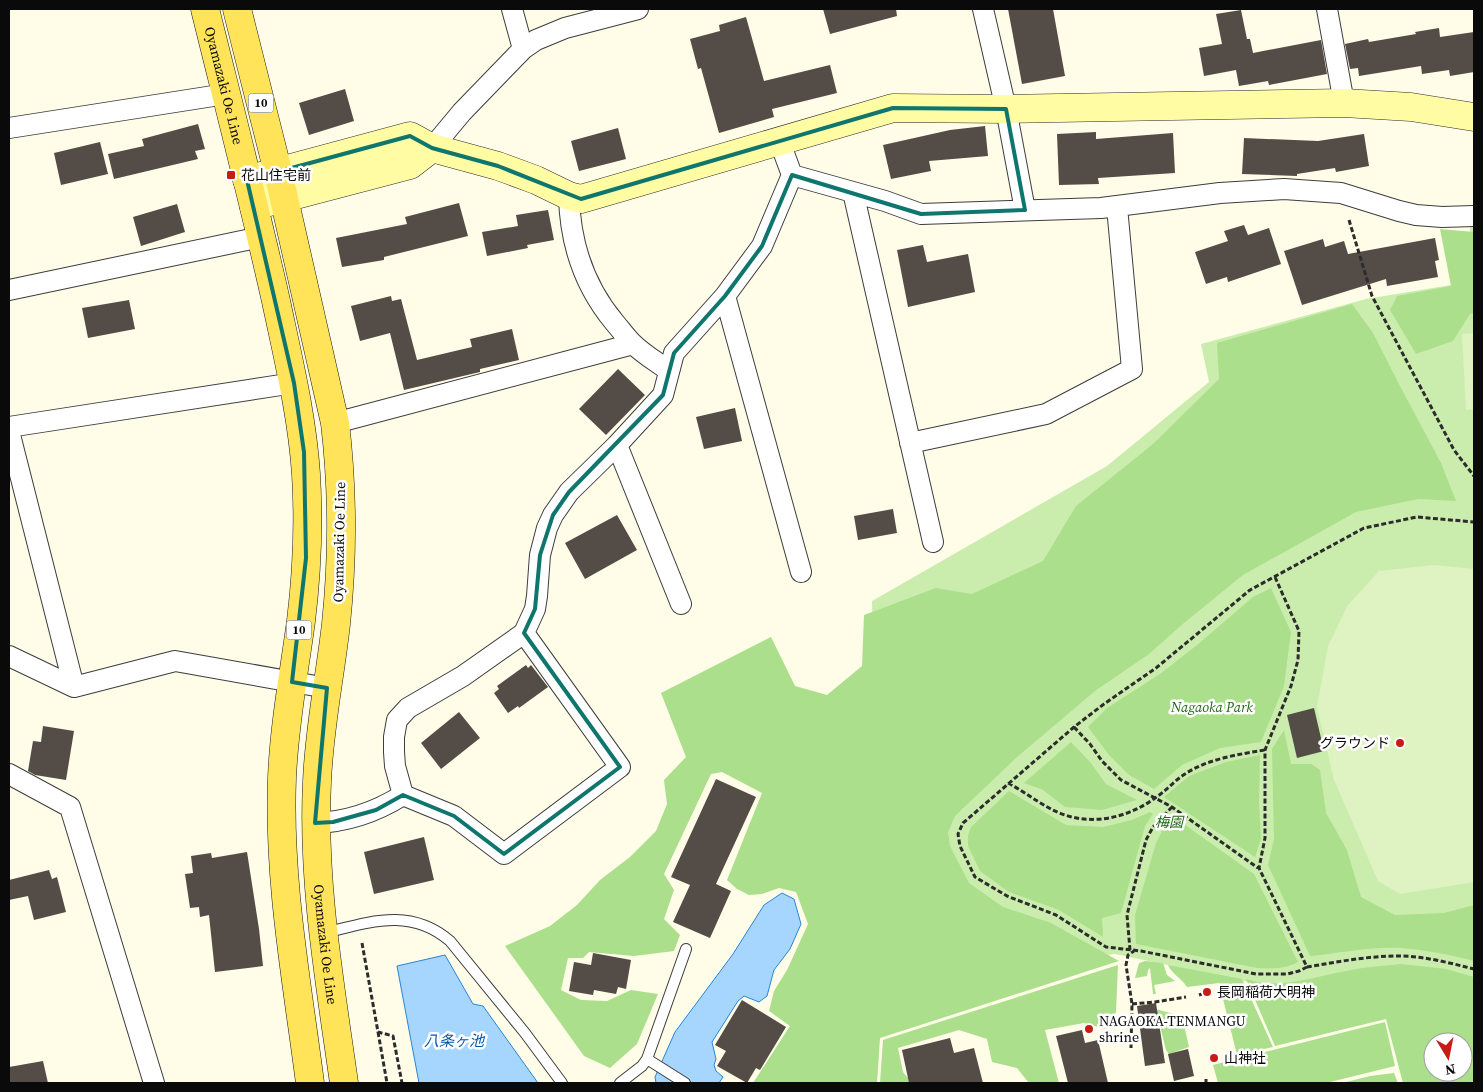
<svg xmlns="http://www.w3.org/2000/svg" width="1483" height="1092" font-family="'Source Serif 4','Noto Sans JP',serif">
<style>
.green{fill:#caedae;fill-rule:evenodd}
.forest{fill:#abdf8b;fill-rule:evenodd}
.pitch{fill:#def3c1}
.water{fill:#a6d6fd;stroke:#2685db}
.building{fill:#544c46}
.lines{fill:none;stroke-linecap:round;stroke-linejoin:round}
.lane-casing{stroke:#3d3d3d;stroke-width:12}
.street-casing{stroke:#3d3d3d;stroke-width:22}
.secondary-casing{stroke:#2c2c2c;stroke-width:29}
.primary-casing{stroke:#1b1b1b;stroke-width:29}
.path{stroke:#2c2c2c;stroke-width:3;stroke-dasharray:5 2.5;stroke-linecap:butt}
.lane{stroke:#fff;stroke-width:10}
.street{stroke:#fff;stroke-width:20}
.secondary{stroke:#fffca3;stroke-width:28}
.primary{stroke:#ffe358;stroke-width:28}
.marked{fill:none;stroke:#0f766e;stroke-width:4;stroke-linejoin:round}
.poi-dot{fill:#c81b15;stroke:#fff;stroke-width:2}
.labels{text-anchor:middle;stroke-width:5;stroke-linejoin:round;paint-order:stroke}
.shield{fill:#fff;stroke:#545454;stroke-width:1}
.shield-label{font-size:12px;font-weight:bold;fill:#0a0a0a}
.street-label{font-size:14px;fill:#0a0a0a;stroke:#fff}
.poi-label{font-size:14px;fill:#0a0a0a;stroke:#fff;text-anchor:start}
.park-label{font-size:14px;font-style:italic;fill:#206815;stroke:#fff}
.water-label{font-size:15px;font-style:italic;fill:#0856a7;stroke:#fff}
</style>
<rect width="100%" height="100%" fill="#fffce8"/>
<!-- green -->
<path class="green" d="M1470,226L1474,227V1083H1413L1398,1015L1291,991L1115,954L1010,969L877,871L872,601L1107,466L1209,382L1201,344L1366,299L1469,282ZM1433,1042H1463V1072H1433Z"/>
<!-- forest -->
<path class="forest" d="M1440,229L1474,232V313L1470,314L1453,341L1416,354L1390,310L1397,296L1451,286Z
M1352,304L1373,333L1400,386L1441,463L1456,501L1418,499L1356,512L1243,575L1184,623L1149,654L1095,691L1016,758L955,816L948,832L950,846L969,883L1003,907L1051,923L1119,961L880,1038L877,1083H753L790,1026L769,1011L774,991L787,970L808,924L796,892L779,888L762,894L749,895L737,889L727,880L762,793L722,772L711,774L664,874L674,890L664,919L680,935L674,951L634,956L589,952L583,958H568L561,990L581,1000L607,1001L631,990L658,994L637,1044L610,1068L584,1056L505,946L550,926L577,905L600,880L630,857L656,831L667,804L664,780L686,757L661,693L771,637L795,686L827,695L862,666L864,615L936,588L972,594L1043,561L1076,506L1153,444L1219,379L1217,343Z
M1271,588L1291,632L1284,686L1261,742L1220,748L1182,765L1154,789L1129,775L1109,755L1088,727L1107,708L1160,674L1197,645L1253,597Z
M1284,730L1291,764H1311L1320,770L1326,813L1347,850L1361,897L1395,915L1444,913L1474,905V961C1451,955 1426,950 1402,948C1372,946 1340,953 1310,956L1268,865L1274,839L1272,749Z
M1071,742L1091,763L1106,784L1137,800L1102,810L1065,807L1043,790L1024,783Z
M1260,755L1259,802L1261,839L1255,857L1164,797L1189,776L1226,762Z
M1009,791L1066,825L1103,827L1132,820L1150,812L1153,814L1145,826L1121,913L1102,918L1103,937L1059,910L1009,892L980,871L968,846V835L971,827Z
M1174,817L1254,874L1298,962C1284,969 1272,969 1257,968L1136,944L1135,915L1156,843L1163,829Z
M1145,961L1163,963L1167,975L1175,981L1154,985L1156,994H1153L1150,968L1148,970L1147,976L1135,978L1139,963Z
M1401,964L1446,969L1474,977V1083H1403L1386,1019L1275,1046L1246,979C1279,990 1313,977 1346,971C1364,967 1382,966 1401,964ZM1433,1042H1463V1072H1433Z
M1118,965L1116,1012L1105,1029L1084,1023L1045,1030L1059,1083H1029L1017,1068L992,1062L987,1039L959,1030L898,1048L903,1072L912,1083H880L883,1040Z
M1168,965L1242,979L1273,1047L1237,1055L1219,983L1187,987C1181,978 1172,974 1168,965Z
M1155,1009L1182,1016L1189,1047L1169,1054L1166,1050L1160,1026H1152Z
M1385,1022L1395,1066L1326,1083H1218L1213,1065Z
M1394,1073L1398,1083H1342L1370,1076Z"/>
<!-- pitch -->
<path class="pitch" d="M1474,333V409L1466,410L1462,334Z
M1434,565L1474,569V882L1400,894L1378,881L1334,780L1317,707L1328,646L1348,605L1379,571Z"/>
<!-- water -->
<path class="water" d="M782,893L794,899L801,924L790,949L774,970L767,996L759,1002L744,996L738,1001L712,1042L716,1059L714,1065L716,1071L723,1077L719,1083H656L655,1077L675,1032L733,954L764,905Z
M445,955L473,1004L483,1006L538,1083H419L397,966Z"/>
<!-- building -->
<path class="building" d="M823,9H896L897,16L830,34Z
M1008,9H1053L1065,76L1022,84Z
M1241,10L1247,39H1250L1253,53L1321,40L1327,74L1269,85L1268,81L1239,86L1236,70L1204,76L1199,48L1222,44L1216,14Z
M746,17L764,81L830,65L837,93L772,109L774,117L719,133L701,68L698,69L690,39L720,31L719,25Z
M1439,28L1440,37L1474,32V72L1450,76L1449,70L1422,74L1421,66L1359,76L1358,68L1350,69L1345,44L1368,39L1369,42L1416,34L1415,32Z
M345,89L354,121L309,135L299,103Z
M198,124L205,149L195,151L198,159L114,179L108,154L144,146L142,139Z
M985,126L988,156L929,161L931,171L891,179L883,145L950,130Z
M618,128L626,159L579,171L571,141Z
M1096,132V139L1173,133L1175,173L1098,178L1099,184L1059,185L1057,134Z
M1364,134L1369,166L1336,172L1335,168L1297,174V176L1242,174L1244,138L1318,141Z
M100,142L108,174L61,185L54,153Z
M459,203L468,236L384,257V260L342,267L336,238L407,224L405,217Z
M177,204L185,232L141,246L133,217Z
M548,210L554,240L527,245L528,248L487,256L482,232L518,226L516,215Z
M1244,225L1248,235L1269,228L1281,264L1228,282L1227,277L1206,284L1195,252L1228,241L1224,231Z
M1435,238L1439,260L1435,261L1438,277L1387,286L1386,279L1302,305L1284,251L1323,239L1325,247L1344,241L1348,254Z
M923,245L927,262L968,254L975,292L908,307L897,250Z
M391,296L392,301L401,299L417,360L472,347L470,339L512,329L519,360L480,369V372L404,390L390,333L360,341L351,306Z
M129,300L135,329L88,338L82,308Z
M618,369L645,395L606,435L579,409Z
M735,408L742,441L704,449L696,417Z
M893,509L897,533L858,540L854,516Z
M617,515L637,550L585,579L565,543Z
M526,665L528,668L531,665L548,687L519,708L518,706L508,713L494,693L499,689L497,686Z
M1314,708L1324,751L1297,758L1287,715Z
M459,712L480,738L441,769L421,743Z
M43,726L74,731L66,780L35,775L28,771L33,741L41,742Z
M716,779L756,797L716,884L731,891L710,938L673,922L690,885L671,877Z
M424,837L434,880L374,894L364,852Z
M247,852L259,929L263,966L215,972L209,915L200,917L199,907L190,908L185,874L193,873L191,856L211,853L212,858Z
M49,870L52,879L57,877L66,912L34,920L28,896L9,900V880Z
M593,953L631,960L626,989L618,987L616,994L594,990L593,995L569,991L574,962L591,965Z
M742,1000L786,1027L760,1070L756,1068L747,1083L717,1066L726,1051L715,1045Z
M1156,1003L1165,1063L1145,1066L1137,1006Z
M1082,1030L1085,1043L1098,1040L1108,1083H1068L1056,1036Z
M950,1038L954,1053L974,1048L983,1083H909L902,1050Z
M1188,1049L1194,1076L1174,1081L1168,1054Z
M43,1061L48,1083H9V1067Z"/>
<g class="lines">
<!-- lane casing -->
<g class="lane-casing">
<path id="lane" d="M324,933C370,922 410,907 450,941L525,1033L562,1083
M647,1059L685,1083
M620,1083L642,1066L647,1059L686,949"/>
</g>
<!-- street casing -->
<g class="street-casing">
<path id="street" d="M512,9L523,49
M983,9L1006,109L1025,210
M1327,9L1344,103
M9,128L226,94
M432,148L462,112L523,49L536,40L565,28L638,9
M792,175L885,201L921,214L1101,208L1220,193L1284,189L1341,193L1399,211L1416,215L1442,217L1474,216
M853,192L933,542
M569,196C570,244 584,286 615,323C621,330 626,337 632,343C643,354 657,362 669,371
M9,290L261,237
M725,296L801,572
M335,423L633,344
M9,427L294,383
M9,431L74,687
M910,443L1046,414L1132,369L1117,207
M617,445L681,604
M9,656L74,687L175,661L327,688
M9,774L70,807L154,1083
M403,795L395,766L394,752V737L397,720L408,708L463,676L524,633L535,609L537,596L540,555L547,528L553,515L569,492L617,445L663,395L674,353L725,296L762,246L792,175L779,140
M403,795L454,816L504,854L620,767L524,633
M315,823C348,822 376,812 403,795"/>
</g>
<!-- secondary casing -->
<g class="secondary-casing">
<path id="secondary" d="M247,180L410,136L432,148L498,166L536,180L569,196L581,199L893,108L1006,109L1344,103L1411,107L1474,117
M254,206L410,165L432,148"/>
</g>
<!-- primary casing -->
<g class="primary-casing">
<g id="primary">
<path id="s1" d="M205,9C229,106 254,203 276,301C288,358 302,415 306,474C309,523 307,572 301,621C294,673 284,726 282,778C278,881 297,982 310,1083"/>
<path id="s2" d="M237,9L278,172L335,423C343,491 343,557 336,624C330,677 319,729 317,782C312,883 330,983 344,1083"/>
</g>
</g>
<!-- path -->
<path class="path" d="M1349,220L1372,296L1454,450L1474,476
M1275,577L1299,631L1298,660L1291,686L1265,750V838L1259,868L1307,967C1337,962 1367,956 1398,956C1424,956 1450,963 1474,969
M1074,727L1090,744L1102,761L1121,780L1172,807L1258,868
M1008,783C1029,794 1049,812 1072,817C1101,824 1132,815 1155,798C1166,791 1174,781 1185,774C1207,759 1240,754 1265,750
M362,943L378,1032L393,1036L402,1083
M1130,950L1127,915L1146,840L1153,827L1172,807
M1307,967L1299,971L1287,974H1256L1141,951L1106,947L1056,915L1007,896L975,877L960,846L958,834L963,823L1074,727L1104,704L1156,668L1250,590L1364,528L1417,517L1474,522
M1199,995L1202,994
M1132,1004L1155,1002L1186,997
M378,1032L387,1083
M1131,1048L1132,1004L1126,965L1128,955L1134,951
M1206,1079V1083"/>
<!-- lane -->
<use href="#lane" class="lane"/>
<!-- street -->
<use href="#street" class="street"/>
<!-- secondary -->
<use href="#secondary" class="secondary"/>
<!-- primary -->
<use href="#primary" class="primary"/>
</g>
<!-- marked area -->
<path class="marked" d="M893,108L1006,109L1025,210L921,214L792,175L762,246L725,296L674,353L663,395L569,492L553,515L540,555L535,609L524,633L620,767L504,854L454,816L403,795L376,810L333,822L315,823L327,688L292,682L306,558L304,452L294,383L247,180L410,136L432,148L498,166L581,199Z"/>
<!-- markers -->
<g class="poi-dot">
<rect x="226" y="170" width="10" height="10" rx="2.5"/>
<circle cx="1400" cy="743" r="5"/>
<circle cx="1207" cy="992" r="5"/>
<circle cx="1089" cy="1029" r="5"/>
<circle cx="1214" cy="1058" r="5"/>
</g>
<g class="labels">
<!-- shield labels -->
<g class="shield">
<rect x="248.5" y="93.5" width="25" height="19" rx="4"/>
<rect x="286.5" y="620.5" width="25" height="19" rx="4"/>
</g>
<g class="shield-label">
<text x="261" y="107">10</text>
<text x="299" y="634">10</text>
</g>
<!-- street labels -->
<g class="street-label">
<text dy="5" stroke="none"><textPath href="#s1" startOffset="79">Oyamazaki Oe Line</textPath></text>
<text transform="translate(339 542) rotate(-89)" y="5">Oyamazaki Oe Line</text>
<text dy="5" stroke="none"><textPath href="#s2" startOffset="949">Oyamazaki Oe Line</textPath></text>
</g>
<!-- poi labels -->
<g class="poi-label">
<text x="241" y="180">花山住宅前</text>
<text x="1390" y="748" text-anchor="end">グラウンド</text>
<text x="1217" y="997">長岡稲荷大明神</text>
<text x="1099" y="1026">NAGAOKA-TENMANGU<tspan x="1099" dy="16">shrine</tspan></text>
<text x="1224" y="1063">山神社</text>
</g>
<!-- park labels -->
<g class="park-label">
<text x="1212" y="712">Nagaoka Park</text>
<text x="1169" y="827">梅園</text>
</g>
<!-- water labels -->
<g class="water-label">
<text x="454" y="1046">八条ヶ池</text>
</g>
</g>
<!-- border -->
<rect width="1483" height="1092" fill="none" stroke="#0a0a0a" stroke-width="20"/>
<!-- north arrow -->
<g transform="translate(1448 1057) rotate(170)"><circle r="24" fill="#ffffff" stroke="#9d9d9d"/>
<path d="M0-4L9 19L0 12L-9 19Z" fill="#c81b15"/>
<text y="-8" font-size="14" font-weight="bold" text-anchor="middle" fill="#0a0a0a">N</text>
</g>
</svg>
